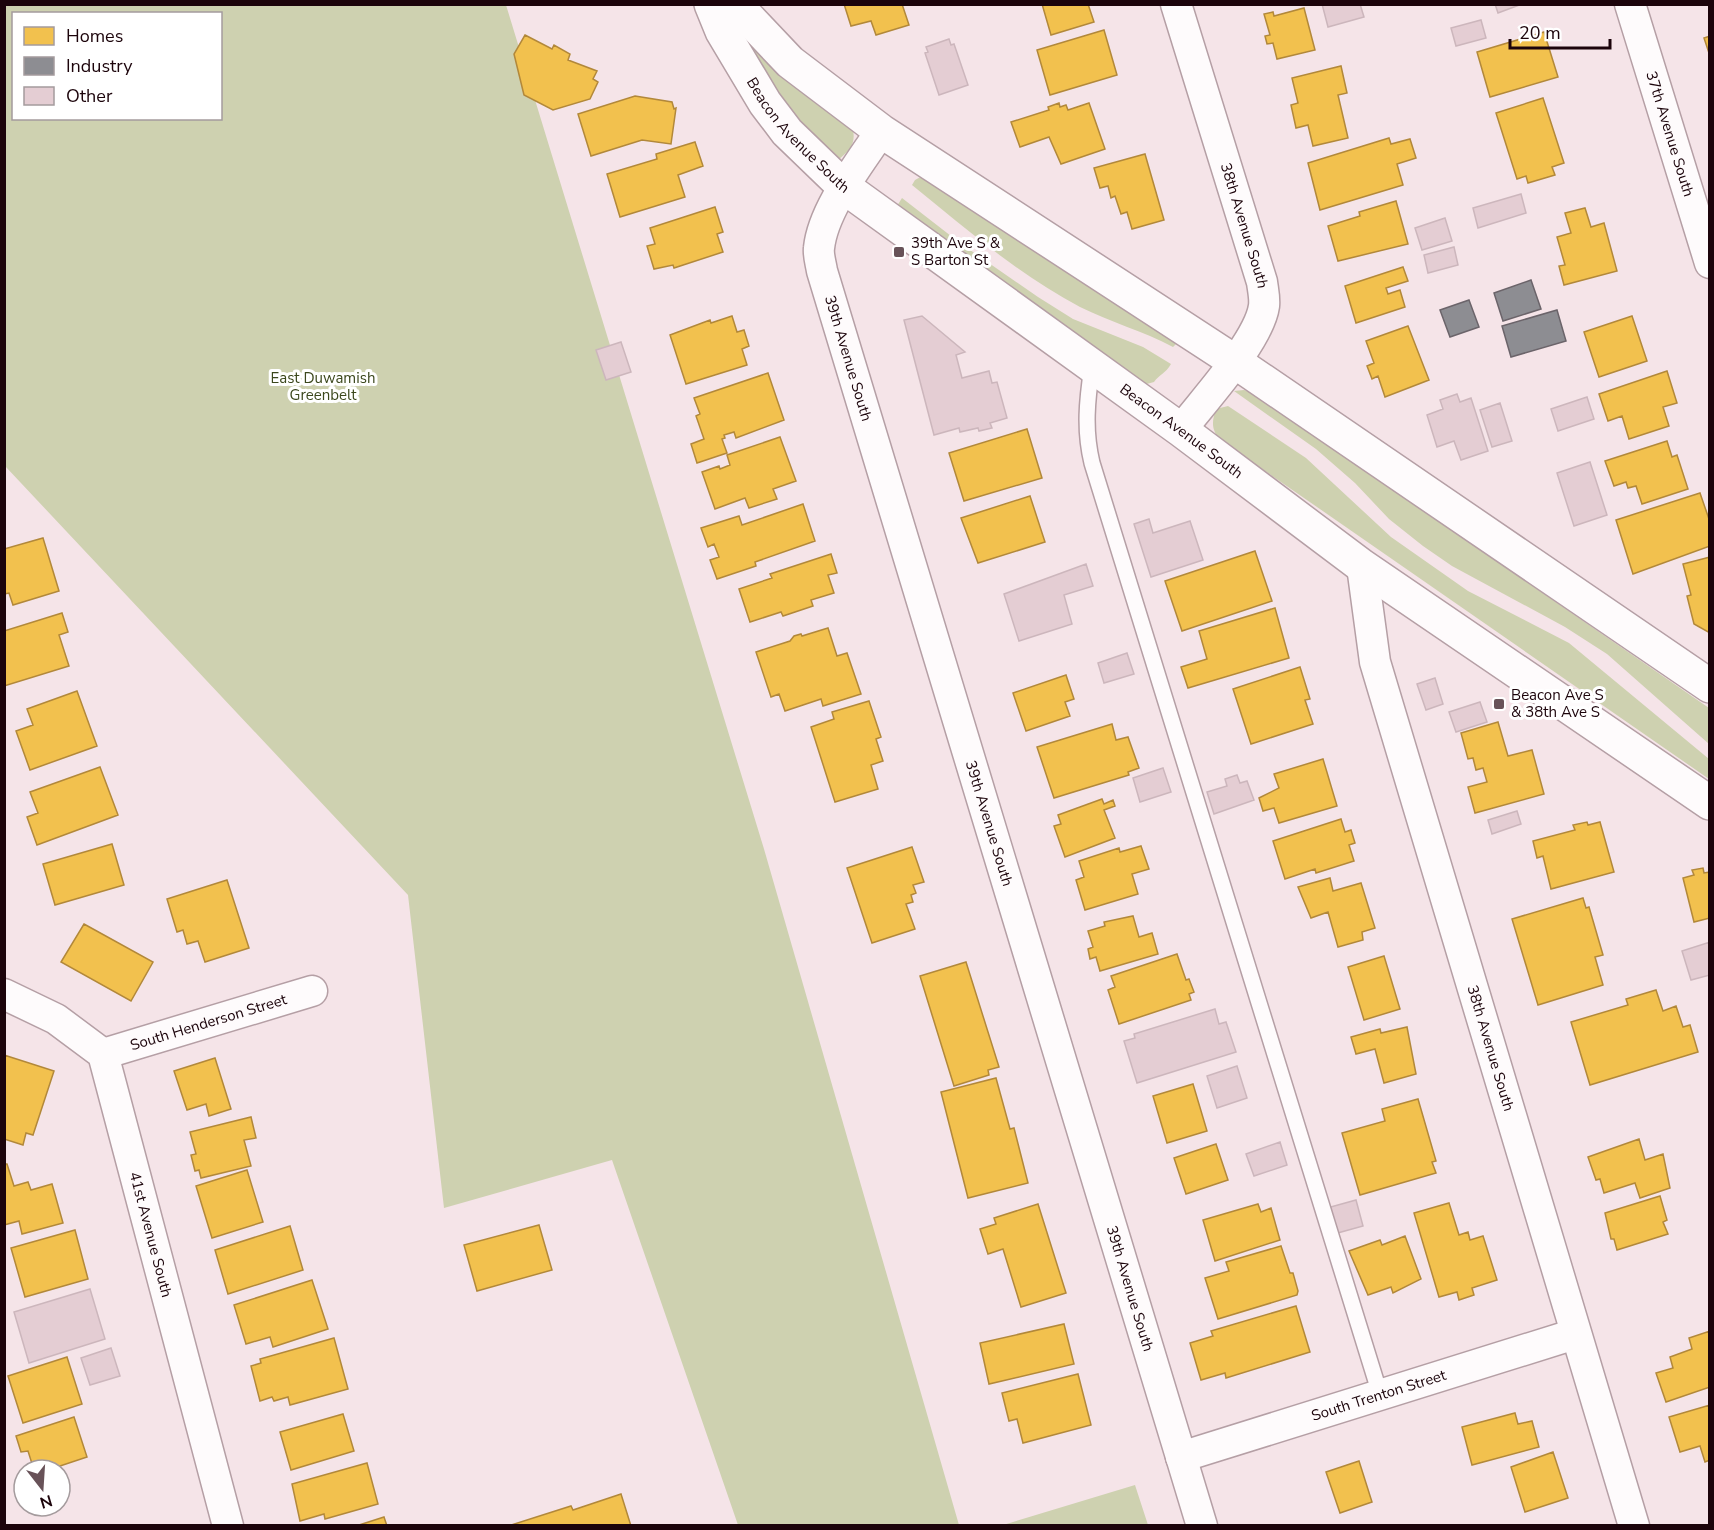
<svg xmlns="http://www.w3.org/2000/svg" width="1714" height="1530" font-family="'Nunito Sans',sans-serif">
<style>
.green{fill:#ced1b0;fill-rule:evenodd}
.homes{fill:#f2c14e;stroke:#b2883a;stroke-width:1.5}
.industry{fill:#8d8d92;stroke:#6b646a;stroke-width:1.5}
.building{fill:#e4cdd3;stroke:#ccb6bc;stroke-width:1.5}
.lines{fill:none;stroke-linecap:round;stroke-linejoin:round}
.lane-casing{stroke:#b59fa5;stroke-width:18}
.street-casing{stroke:#b59fa5;stroke-width:33}
.secondary-casing{stroke:#b59fa5;stroke-width:36}
.lane{stroke:#fefbfc;stroke-width:15}
.street{stroke:#fefbfc;stroke-width:30}
.secondary{stroke:#fefbfc;stroke-width:33}
.poi-dot{fill:#685258;stroke:#fff;stroke-width:2}
.labels{text-anchor:middle;stroke-width:6;stroke-linejoin:round;paint-order:stroke}
.street-label{font-size:15px;fill:#1c040b;stroke:#fff}
.poi-label{font-size:15px;fill:#1c040b;stroke:#fff;text-anchor:start}
.park-label{font-size:15px;fill:#3b471c;stroke:#fff}
</style>
<rect width="100%" height="100%" fill="#f5e4e8"/>
<!-- green -->
<path class="green" d="M5,5H506L764,849L959,1525H738L612,1160L444,1208L408,895L5,466ZM14,14H220V118H14Z
M726,10L853,130C856,144 849,151 838,160L778,104Z
M926,174L1180,340L1173,347C1143,331 1110,322 1080,307C1019,275 965,228 912,185L915,180Z
M902,198L960,243L1038,297L1073,319L1143,347L1171,364C1166,373 1159,375 1154,382L1143,385L897,206Z
M1244,390L1254,393L1709,708V744L1607,654L1565,627L1452,566L1423,546L1389,519L1355,483L1316,449L1234,391Z
M1228,406L1306,458L1391,537L1468,591L1569,643L1709,759V779L1219,439C1211,428 1212,421 1216,409Z
M1135,1485L1148,1525H1003Z"/>
<!-- homes -->
<path class="homes" d="M844,4H902L909,25L876,35L871,21L851,26Z
M1042,4H1088L1094,22L1051,35Z
M1304,8L1315,50L1277,59L1273,43L1267,44L1265,36L1270,35L1264,14L1273,12L1274,16Z
M1104,30L1117,75L1050,95L1037,50Z
M1544,32L1558,77L1490,97L1477,52Z
M525,35L552,49L554,45L570,54L568,60L597,71L593,79L598,82L590,99L553,110L524,95L514,54Z
M1710,36V56L1704,38Z
M1341,66L1347,93L1338,95L1348,138L1313,146L1308,125L1296,128L1291,105L1298,103L1292,78Z
M635,96L672,102L674,109L676,108L671,144L642,140L591,156L578,114Z
M1543,98L1564,163L1552,167L1555,175L1528,183L1526,176L1517,179L1496,113Z
M1059,103L1060,107L1066,105L1068,110L1089,103L1105,149L1061,164L1049,137L1020,147L1011,122L1049,110L1048,107Z
M1389,138L1391,144L1410,139L1416,158L1397,164L1403,185L1320,210L1308,163Z
M695,142L703,166L678,175L685,197L620,217L607,174L657,159L656,154Z
M1145,154L1164,220L1132,229L1127,212L1121,214L1115,196L1111,198L1108,186L1100,188L1094,168Z
M1396,201L1408,244L1338,261L1328,226L1360,216L1359,212Z
M715,207L723,232L717,234L723,252L674,268L673,265L654,269L647,246L655,244L650,228Z
M1585,208L1591,227L1604,223L1617,271L1564,285L1559,266L1565,265L1557,237L1571,233L1565,213Z
M1403,267L1408,281L1386,288L1388,294L1400,290L1405,307L1356,323L1345,286Z
M732,316L737,332L744,330L749,346L742,349L747,365L686,384L670,335L710,320L711,323Z
M1632,316L1647,361L1599,377L1584,332Z
M1408,326L1429,380L1385,397L1378,376L1372,379L1367,366L1374,363L1366,341Z
M1667,371L1677,403L1663,407L1669,426L1629,439L1622,416L1608,421L1599,394Z
M768,373L784,420L736,438L734,432L724,435L725,438L722,439L727,453L697,463L691,444L704,439L696,416L700,414L694,398Z
M1027,429L1042,478L964,501L949,453Z
M780,437L796,481L773,489L777,499L749,508L745,498L715,509L702,472L719,466L720,469L730,465L727,455Z
M1667,441L1672,457L1677,455L1688,489L1642,504L1636,486L1628,488L1626,482L1614,486L1605,461Z
M1700,493L1710,522V546L1633,574L1616,520Z
M1030,496L1045,542L978,563L961,518Z
M803,504L815,541L755,562L756,566L717,579L710,560L719,557L714,544L708,547L701,528L739,516L742,525Z
M43,538L59,591L13,605L9,593L4,594V549Z
M1255,551L1272,601L1182,631L1165,581Z
M831,554L837,573L828,575L834,593L811,600L813,606L783,616L781,612L750,622L739,589L772,578L770,574Z
M1710,557V633L1694,624L1687,596L1691,595L1683,564Z
M1275,608L1289,658L1188,688L1181,667L1207,659L1199,631Z
M62,613L68,632L59,635L69,666L4,686V631Z
M828,628L837,656L847,653L861,694L823,706L821,699L785,711L779,694L771,697L756,652L790,641L794,636L801,634L802,636Z
M1300,667L1310,699L1305,700L1313,724L1251,744L1233,689Z
M1066,675L1074,699L1065,702L1070,716L1026,731L1013,693Z
M77,691L97,746L30,770L16,731L33,725L27,709Z
M869,701L881,737L876,739L883,761L871,765L878,789L835,802L811,727L834,719L832,712Z
M1498,722L1508,756L1532,750L1544,794L1475,813L1468,787L1487,782L1483,768L1476,770L1473,758L1468,759L1461,733Z
M1112,724L1116,740L1128,737L1139,768L1128,772L1129,775L1054,798L1037,747Z
M1323,759L1337,806L1279,823L1274,808L1263,811L1259,798L1279,788L1274,774Z
M100,767L118,815L37,845L27,817L38,813L30,792Z
M1102,799L1104,804L1113,800L1115,806L1104,810L1115,838L1065,857L1054,826L1061,824L1058,815Z
M1341,819L1345,832L1351,830L1355,843L1349,845L1354,861L1316,873L1315,869L1285,879L1273,841Z
M1587,822L1588,825L1600,822L1614,872L1551,889L1543,856L1537,858L1533,841L1575,830L1573,825Z
M112,844L124,885L55,905L43,864Z
M1141,846L1149,869L1132,874L1138,894L1085,910L1076,880L1084,877L1079,861L1119,848L1120,852Z
M912,847L924,882L913,885L916,893L911,895L913,902L906,904L915,929L872,943L847,868Z
M1703,868L1704,873L1710,872V918L1694,922L1683,878L1694,875L1692,870Z
M1330,878L1333,891L1361,883L1375,928L1362,932L1363,940L1338,947L1328,912L1311,918L1298,887Z
M227,880L249,948L205,962L198,941L187,944L183,930L177,932L167,899Z
M1583,898L1586,908L1589,907L1603,955L1595,957L1603,985L1538,1005L1512,919Z
M1133,916L1139,937L1152,933L1158,954L1100,971L1096,957L1090,959L1088,949L1093,947L1088,931L1105,926L1104,922Z
M84,924L153,962L131,1001L61,962Z
M1177,954L1186,980L1189,979L1194,992L1189,994L1191,1000L1119,1024L1108,990L1115,987L1111,976Z
M1384,956L1400,1009L1364,1020L1348,967Z
M966,962L999,1067L988,1070L989,1075L954,1086L920,976Z
M1656,990L1663,1011L1676,1006L1683,1027L1690,1025L1698,1052L1590,1085L1571,1022L1628,1005L1626,999Z
M1407,1027L1416,1074L1384,1083L1375,1049L1356,1054L1351,1037L1380,1029L1381,1033Z
M4,1055L54,1071L33,1135L26,1133L23,1145L4,1139Z
M215,1058L231,1109L209,1116L206,1104L187,1110L174,1071Z
M996,1078L1010,1129L1014,1128L1028,1183L968,1198L941,1092Z
M1193,1084L1207,1131L1167,1143L1153,1096Z
M1418,1099L1436,1161L1432,1162L1436,1173L1360,1195L1342,1133L1385,1121L1382,1109Z
M251,1117L256,1138L244,1140L251,1166L201,1178L199,1170L195,1171L191,1155L196,1154L190,1132Z
M1639,1139L1645,1160L1663,1154L1670,1188L1640,1198L1635,1183L1604,1193L1600,1179L1596,1180L1588,1157Z
M1216,1144L1228,1180L1186,1194L1174,1158Z
M4,1164H7L14,1186L28,1182L31,1190L52,1184L63,1223L22,1234L19,1221L4,1225Z
M247,1170L263,1222L212,1238L196,1186Z
M1660,1196L1667,1220L1663,1222L1668,1234L1617,1250L1614,1239H1611L1605,1213Z
M1449,1203L1459,1235L1468,1232L1470,1240L1483,1236L1497,1280L1472,1288L1474,1295L1459,1300L1457,1292L1439,1297L1414,1213Z
M1038,1204L1066,1293L1021,1307L1003,1249L988,1254L980,1229L996,1224L994,1218Z
M1258,1204L1261,1212L1271,1208L1280,1240L1215,1261L1203,1220Z
M539,1225L552,1270L477,1291L464,1245Z
M290,1226L303,1270L228,1294L215,1250Z
M75,1230L88,1279L25,1297L11,1248Z
M1405,1236L1421,1279L1393,1293L1391,1287L1368,1295L1349,1251L1380,1240L1382,1245Z
M1281,1246L1290,1273H1293L1298,1291L1297,1295L1218,1319L1205,1278L1229,1271L1226,1262Z
M312,1280L328,1329L273,1347L270,1337L246,1344L234,1305Z
M1296,1306L1310,1352L1226,1378L1225,1373L1201,1380L1190,1343L1213,1336L1211,1331Z
M1064,1324L1074,1364L989,1384L980,1343Z
M1710,1331V1387L1666,1402L1656,1373L1673,1368L1670,1357L1692,1349L1689,1338Z
M334,1338L348,1389L290,1405L288,1397L274,1401L272,1397L260,1401L251,1366L261,1363L260,1359Z
M67,1357L82,1404L23,1423L8,1376Z
M1078,1374L1091,1425L1023,1443L1017,1419L1009,1421L1002,1393Z
M1710,1405V1460L1705,1462L1700,1446L1680,1452L1669,1417Z
M1515,1413L1518,1424L1532,1421L1539,1447L1472,1465L1462,1427Z
M343,1414L354,1451L291,1470L280,1432Z
M74,1417L87,1457L48,1470H34L28,1451L21,1452L16,1436Z
M1553,1452L1568,1498L1525,1512L1511,1467Z
M1359,1461L1372,1502L1340,1513L1326,1472Z
M367,1463L378,1504L325,1519L324,1514L300,1521L292,1484Z
M621,1494L631,1526H508L571,1506L573,1510Z
M384,1517L387,1526H356Z"/>
<!-- industry -->
<path class="industry" d="M1531,280L1541,309L1503,321L1494,293Z
M1469,300L1479,327L1450,337L1440,310Z
M1557,310L1566,341L1511,357L1502,326Z"/>
<!-- building -->
<path class="building" d="M1322,4H1360L1364,17L1328,27Z
M1495,4H1522L1498,13Z
M1481,20L1486,38L1456,46L1451,28Z
M949,39L951,45L954,44L968,85L939,95L925,53L928,52L926,47Z
M1521,194L1526,213L1478,228L1473,208Z
M1445,218L1452,241L1422,250L1415,228Z
M1454,247L1458,265L1428,273L1424,255Z
M922,316L965,352L956,355L962,378L989,371L992,383L997,382L1007,418L990,423L992,428L979,431L978,428L960,432L959,428L934,435L904,320Z
M621,342L631,372L606,380L596,350Z
M1457,394L1460,402L1471,398L1488,451L1461,460L1454,441L1437,447L1427,415L1443,409L1440,400Z
M1587,397L1594,419L1558,431L1551,409Z
M1500,403L1512,441L1492,447L1480,410Z
M1590,462L1607,515L1574,526L1557,473Z
M1149,519L1153,533L1190,521L1203,560L1151,577L1134,524Z
M1086,564L1093,586L1064,595L1072,624L1019,641L1004,594Z
M1127,653L1134,674L1104,683L1098,663Z
M1435,678L1443,704L1426,710L1417,684Z
M1480,702L1487,722L1456,732L1449,712Z
M1163,768L1171,792L1140,802L1133,778Z
M1237,775L1240,783L1247,781L1254,800L1214,814L1207,792L1227,786L1225,779Z
M1517,811L1521,824L1492,834L1488,820Z
M1710,942V975L1691,980L1682,951Z
M1215,1009L1219,1024L1226,1022L1236,1052L1137,1083L1124,1041L1135,1038L1134,1034Z
M1237,1066L1247,1098L1217,1108L1207,1076Z
M1280,1142L1287,1165L1254,1176L1246,1154Z
M1356,1200L1363,1226L1334,1234L1327,1208Z
M90,1289L105,1339L29,1363L14,1312Z
M111,1348L120,1376L90,1385L81,1358Z"/>
<g class="lines">
<!-- lane casing -->
<g class="lane-casing">
<path id="lane" d="M1092,367C1087,400 1084,430 1092,463L1380,1394"/>
</g>
<!-- street casing -->
<g class="street-casing">
<g id="street">
<path id="s1" d="M1176,4L1262,282C1263,290 1265,298 1264,306C1259,341 1203,401 1181,430"/>
<path id="s2" d="M1630,4L1710,263"/>
<path id="s3" d="M881,131C860,163 823,209 819,248C818,255 821,264 822,271L1202,1526"/>
<path id="s4" d="M1362,566L1375,662L1634,1526"/>
<path id="s5" d="M4,994L56,1019L103,1054L228,1526"/>
<path id="s6" d="M103,1054L312,991"/>
<path id="s7" d="M1181,1457L1575,1334"/>
</g>
</g>
<!-- secondary casing -->
<g class="secondary-casing">
<g id="secondary">
<path id="s8" d="M711,4L722,31L765,103L787,132L844,187L1181,430L1362,566L1710,803"/>
<path d="M735,4L790,62L881,131L1234,361L1710,686"/>
</g>
</g>
<!-- lane -->
<use href="#lane" class="lane"/>
<!-- street -->
<use href="#street" class="street"/>
<!-- secondary -->
<use href="#secondary" class="secondary"/>
</g>
<!-- markers -->
<g class="poi-dot">
<rect x="893" y="246" width="12" height="12" rx="3"/>
<rect x="1493" y="698" width="12" height="12" rx="3"/>
</g>
<g class="labels">
<!-- street labels -->
<g class="street-label">
<text dy="5" stroke="none"><textPath href="#s8" startOffset="159">Beacon Avenue South</textPath></text>
<text dy="5" stroke="none"><textPath href="#s2" startOffset="136">37th Avenue South</textPath></text>
<text dy="5" stroke="none"><textPath href="#s1" startOffset="232">38th Avenue South</textPath></text>
<text dy="5" stroke="none"><textPath href="#s3" startOffset="248">39th Avenue South</textPath></text>
<text dy="5" stroke="none"><textPath href="#s8" startOffset="645">Beacon Avenue South</textPath></text>
<text dy="5" stroke="none"><textPath href="#s3" startOffset="734">39th Avenue South</textPath></text>
<text dy="5" stroke="none"><textPath href="#s6" startOffset="110">South Henderson Street</textPath></text>
<text dy="5" stroke="none"><textPath href="#s4" startOffset="500">38th Avenue South</textPath></text>
<text dy="5" stroke="none"><textPath href="#s5" startOffset="303">41st Avenue South</textPath></text>
<text dy="5" stroke="none"><textPath href="#s3" startOffset="1220">39th Avenue South</textPath></text>
<text dy="5" stroke="none"><textPath href="#s7" startOffset="207">South Trenton Street</textPath></text>
</g>
<!-- poi labels -->
<g class="poi-label">
<text x="911" y="248">39th Ave S &amp;<tspan x="911" dy="17">S Barton St</tspan></text>
<text x="1511" y="700">Beacon Ave S<tspan x="1511" dy="17">&amp; 38th Ave S</tspan></text>
</g>
<!-- park labels -->
<g class="park-label">
<text x="323" y="383">East Duwamish<tspan x="323" dy="17">Greenbelt</tspan></text>
</g>
</g>
<!-- border -->
<rect width="1714" height="1530" fill="none" stroke="#1c040b" stroke-width="12"/>
<!-- legend -->
<rect x="12" y="12" width="210" height="108" fill="#ffffff" stroke="#a49b9d" stroke-width="1.5"/>
<rect x="24" y="27" width="30" height="18" fill="#f2c14e" stroke="#a49b9d" stroke-width="1.5"/>
<text x="66" y="42" font-size="18" fill="#1c040b">Homes</text>
<rect x="24" y="57" width="30" height="18" fill="#8d8d92" stroke="#a49b9d" stroke-width="1.5"/>
<text x="66" y="72" font-size="18" fill="#1c040b">Industry</text>
<rect x="24" y="87" width="30" height="18" fill="#e4cdd3" stroke="#a49b9d" stroke-width="1.5"/>
<text x="66" y="102" font-size="18" fill="#1c040b">Other</text>
<!-- north arrow -->
<g transform="translate(42 1488) rotate(163)"><circle r="28" fill="#ffffff" stroke="#a49b9d" stroke-width="1.5"/>
<path d="M0-4.5L10 22L0 15L-10 22Z" fill="#685258"/>
<text y="-9" font-size="16" font-weight="bold" text-anchor="middle" fill="#1c040b">N</text>
</g>
<!-- scale -->
<path d="M1510 39v9h100v-9" fill="none" stroke="#1c040b" stroke-width="3"/>
<text x="1519" y="39" font-size="18" fill="#1c040b" stroke="#ffffff" stroke-width="4.5" paint-order="stroke">20 m</text>
</svg>
